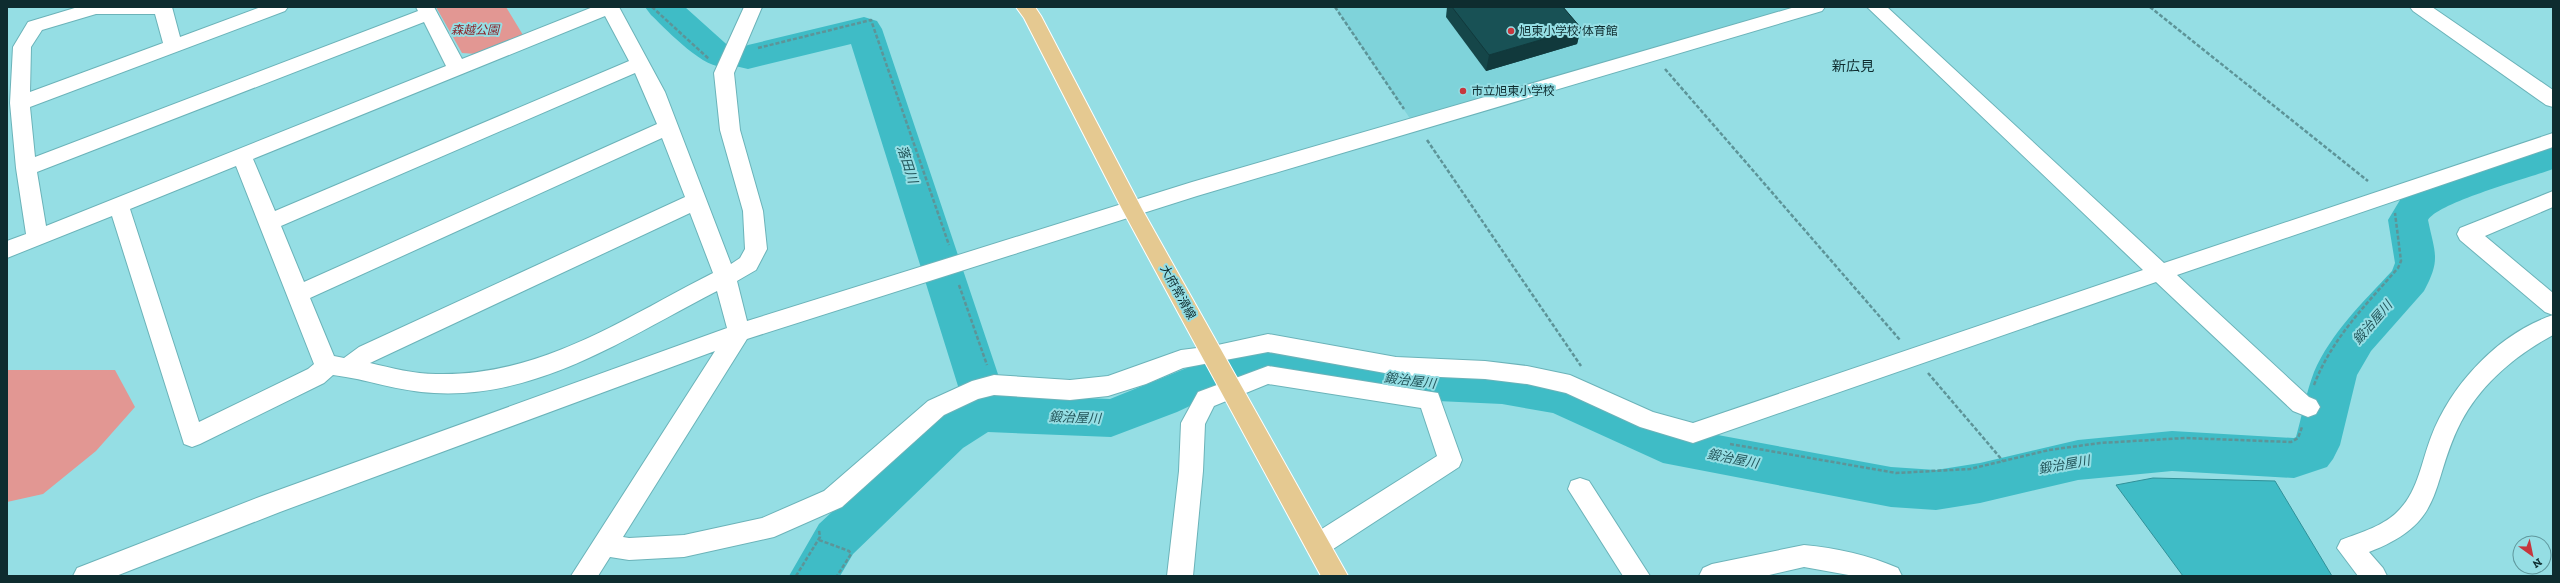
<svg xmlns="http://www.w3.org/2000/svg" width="2560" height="583" font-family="'Zilla Slab','Noto Sans JP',serif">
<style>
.built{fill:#7fd3da}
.green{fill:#e29793}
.water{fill:#3fbcc6;stroke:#309199}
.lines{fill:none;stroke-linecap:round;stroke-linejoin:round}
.river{fill:#3fbcc6;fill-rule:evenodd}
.minor-casing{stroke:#6bb3b9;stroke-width:2}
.major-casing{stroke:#fff;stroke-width:2}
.path{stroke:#5d9498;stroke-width:2.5;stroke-dasharray:4 2;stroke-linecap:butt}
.minor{fill:#fff;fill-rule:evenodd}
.major{fill:#e5c991;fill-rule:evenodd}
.wall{fill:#154649}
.shaded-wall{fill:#11393c}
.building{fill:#185155;stroke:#11393c}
.poi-dot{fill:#c6373e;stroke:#95dee4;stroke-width:1.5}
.labels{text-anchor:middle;stroke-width:4;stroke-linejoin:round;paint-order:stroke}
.park-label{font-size:12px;font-style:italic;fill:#8b242a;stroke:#95dee4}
.poi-label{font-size:12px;fill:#0e2c2f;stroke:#95dee4;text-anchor:start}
.street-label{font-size:12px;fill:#0e2c2f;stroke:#95dee4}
.water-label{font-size:13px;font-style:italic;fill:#23565b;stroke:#95dee4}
.quarter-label{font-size:14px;fill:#0e2c2f;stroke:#95dee4}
</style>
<rect width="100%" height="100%" fill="#95dee4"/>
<!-- built -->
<path class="built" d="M1335,7H1816L1415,126Z"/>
<!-- green -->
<path class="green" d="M436,7H506L523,35L477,54L462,53Z
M7,370H115L135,407L96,451L43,494L7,502Z"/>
<!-- water -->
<path class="water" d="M2153,478L2275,481L2332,576H2183L2116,485Z"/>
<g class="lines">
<!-- river -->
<path class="river" d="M645,7H685L734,51L748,45L864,17L877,21L882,29L1005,395L1110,399L1209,359L1245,348L1281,341L1416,364L1502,368L1560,378L1669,426L1891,467L1936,470L1980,463L2078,440L2172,431L2294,438L2296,437C2302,416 2306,393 2314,372C2331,333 2363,302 2392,271L2395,263L2388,220L2403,195L2425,183L2553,141V169C2529,178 2439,202 2428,220C2435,254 2441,259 2424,291L2371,351L2357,375L2340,445L2333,459L2327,467L2294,478L2172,471L2078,480L1980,503L1936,510L1891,507L1663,463L1553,413L1502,404L1416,400L1281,377L1222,391L1177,412L1111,437L988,432L963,448L853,554L840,576H789L819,524L931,420L953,406L963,402L851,44L748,69L735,66L732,61C717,85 663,26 651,15Z"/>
<!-- minor casing -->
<g class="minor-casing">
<path id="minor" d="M78,7H172L180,37L261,7H288L285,11L30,107L35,157L418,11L416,7H434L462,59L593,7H619L665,92L731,264L740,258L745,249L743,211L720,130L714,73L744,7H762L734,73L740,130L763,211L767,249L756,270L737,281L747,321L1192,182L1795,7H1825L1822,11L1197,196L747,339L623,537L629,538L684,535L762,518L824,491L928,401L972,381L994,375L1070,380L1108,376L1181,350L1213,346L1268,334L1396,357L1485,361L1527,366L1570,375L1653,412L1693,423L2143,270L1867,7H1887L2164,263L2553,133V147L2177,275L2309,397L2316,400L2320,407L2316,414L2308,417L2293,411L2156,282L1693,443L1640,427L1566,393L1527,384L1485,379L1396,375L1268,352L1183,368L1146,384L1108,396L1070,400L994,395L978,399L944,415L842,507L774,537L684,557L629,560L610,557L598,576H571L715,351L280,512L116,576H73L77,568L262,496L727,328L717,291C629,336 539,399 434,393C400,392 367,379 333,375L324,383L200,444L192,447L184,444L112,216L7,258V241L26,234L16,168L10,103L13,47L28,22ZM96,14H155L163,43L30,92L31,47L42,30ZM605,16L629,61L275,211L253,159ZM424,22L446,66L46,226L37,172ZM635,73L657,124L304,282L281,226ZM662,138L685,197L359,347L344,358L334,356L310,298ZM236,166L314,364L308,369L199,422L130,209ZM690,213L713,273C624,318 540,377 436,374C414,374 392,368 370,363Z
M2410,7H2432L2553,90V107L2546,105L2413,11Z
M2553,191V207L2485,236L2553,293V315L2545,312L2460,240L2457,234L2460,228Z
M2553,315V335C2516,355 2481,384 2461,422C2429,484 2448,522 2369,552L2383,568L2387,576H2358L2337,548L2341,540C2361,532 2385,526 2400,509C2418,490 2422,460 2431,437C2451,384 2499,333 2553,315Z
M1268,366L1438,393L1462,460L1459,467L1327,553L1318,556L1309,553L1305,545L1309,537L1437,456L1421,408L1268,384L1214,406L1205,424L1203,471L1193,576H1167L1179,471L1181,423L1198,392Z
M1580,478L1589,481L1650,576H1623L1568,489L1571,481Z
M1804,545C1837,548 1868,555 1898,568L1902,576H1854L1804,567L1765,576H1699L1703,568L1712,564Z"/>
</g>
<!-- major casing -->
<g class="major-casing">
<path id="major" d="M1016,7H1035L1041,16L1142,209L1348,576H1321L1122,209L1024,18Z"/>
</g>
<!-- path -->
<path class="path" d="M652,7L709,59
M1335,7L1404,109
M2150,7L2368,181
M758,48L871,20L949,245
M1665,69L1900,340
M1427,140L1581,366
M959,285L987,365
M1928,373L2003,461
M2314,385C2332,338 2366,305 2398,268L2401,261L2395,213
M1730,444L1896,473L1970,469L2049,450L2100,443L2185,438L2291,442L2298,438L2302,427
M819,540L849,551L851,554L837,576
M796,576L820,537L819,530"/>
<!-- minor -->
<use href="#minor" class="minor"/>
<!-- major -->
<use href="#major" class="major"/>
</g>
<!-- wall -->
<path class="wall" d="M1447,7H1563L1581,28L1577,44L1486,71L1446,17Z"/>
<!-- shaded-wall -->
<path class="shaded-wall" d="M1581,28L1577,44L1486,71L1489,55Z"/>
<!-- building -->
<path class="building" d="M1452,7H1563L1581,28L1489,55Z"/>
<!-- markers -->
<g class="poi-dot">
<circle cx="1511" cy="31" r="4"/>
<circle cx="1463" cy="91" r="4"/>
</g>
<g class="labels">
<!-- park labels -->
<g class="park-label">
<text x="475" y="34">森越公園</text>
</g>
<!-- poi labels -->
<g class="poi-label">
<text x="1519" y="35">旭東小学校 体育館</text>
<text x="1471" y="95">市立旭東小学校</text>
</g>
<!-- street labels -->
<g class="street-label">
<text transform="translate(1178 292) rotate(61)" y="4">大府常滑線</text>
</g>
<!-- water labels -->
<g class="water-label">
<text transform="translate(908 164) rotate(72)" y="5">落田川</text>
<text transform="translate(2372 322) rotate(-49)" y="5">鍛治屋川</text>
<text transform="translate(1410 380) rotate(7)" y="5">鍛治屋川</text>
<text transform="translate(1075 417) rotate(2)" y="5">鍛治屋川</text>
<text transform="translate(1733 458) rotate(11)" y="5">鍛治屋川</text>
<text transform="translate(2064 464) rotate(-10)" y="5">鍛治屋川</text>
</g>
<!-- quarter labels -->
<g class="quarter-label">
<text x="1853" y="71">新広見</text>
</g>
</g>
<!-- border -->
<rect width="2560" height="583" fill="none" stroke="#0e2c2f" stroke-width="16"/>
<!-- north arrow -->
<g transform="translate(2532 555) rotate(147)"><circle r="19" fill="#95dee4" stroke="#5f979c"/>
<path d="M0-3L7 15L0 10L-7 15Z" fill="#c6373e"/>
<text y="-6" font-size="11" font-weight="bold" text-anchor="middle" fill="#0e2c2f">N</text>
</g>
</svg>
